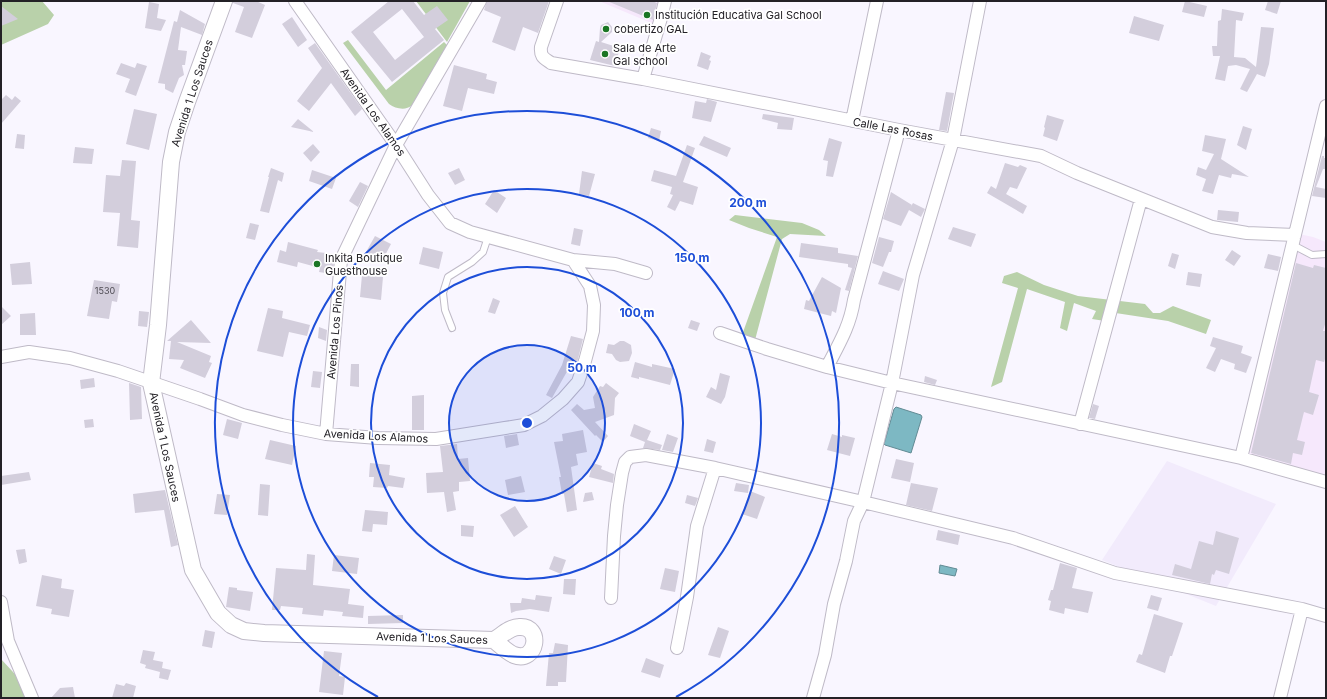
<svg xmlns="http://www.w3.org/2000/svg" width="1327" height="699" font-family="Inter,sans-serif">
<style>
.built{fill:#f2ebfc}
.education{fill:#f6e8fc}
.green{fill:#b9d1aa}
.water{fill:#7db8c3;stroke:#628b94}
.building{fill:#d3cedc;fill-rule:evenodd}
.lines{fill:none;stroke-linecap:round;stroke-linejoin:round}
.lane-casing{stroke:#bfbac7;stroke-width:8}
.street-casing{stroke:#bfbac7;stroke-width:14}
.secondary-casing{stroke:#bfbac7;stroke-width:18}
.lane{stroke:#fff;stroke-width:6}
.street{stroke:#fff;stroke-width:12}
.secondary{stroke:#fff;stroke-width:16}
.ring{fill:none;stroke:#1d4ed8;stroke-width:2}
.poi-dot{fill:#1a7624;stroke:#fff;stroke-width:1.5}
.labels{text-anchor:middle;stroke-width:3.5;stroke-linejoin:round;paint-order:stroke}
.number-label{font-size:9px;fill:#4f4c54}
.poi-label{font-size:11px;fill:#232126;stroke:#fff;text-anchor:start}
.street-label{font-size:11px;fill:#232126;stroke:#fff}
.centre{fill:#1d4ed8;stroke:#fff;stroke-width:2}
.ring-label{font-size:12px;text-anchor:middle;font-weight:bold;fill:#1d4ed8;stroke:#fff;stroke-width:3.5;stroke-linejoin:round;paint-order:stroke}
</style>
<rect width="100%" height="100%" fill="#f9f6ff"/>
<!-- built -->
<path class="built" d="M1167,461L1276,504L1216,606L1102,560Z"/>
<!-- education -->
<path class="education" d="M599,1H662L656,25Z
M1299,234L1313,237L1326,242V477L1245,455Z"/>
<!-- green -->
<path class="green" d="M1,1H42L54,15L48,24L1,45Z
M416,1H470L447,42Z
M348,40L386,90L444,42L447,45C440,58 433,70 426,83C422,90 418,99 412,105C406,111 396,109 389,104L343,43Z
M735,215L802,223L819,230L826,236L790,234L782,239L755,340L742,335L777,237L749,228L729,220Z
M1017,272L1044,285L1078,296L1145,304L1153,313H1160L1173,306L1211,320L1206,334L1168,321L1109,312L1105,321L1092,319L1096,311L1074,303L1067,331L1060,328L1065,302L1027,289L1002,382L991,387L1018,288L1002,283L1004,276Z
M1,659L37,698H1Z"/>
<!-- water -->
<path class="water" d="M896,407L921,415L922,417L911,453L885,445L884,444L894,409Z
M940,565L957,569L955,576L939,573Z"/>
<!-- building -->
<path class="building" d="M233,1H256L265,5L252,38L235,32L244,7L233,3Z
M389,1H413L424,15L437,6L448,20L435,29L444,40L392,82L351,32ZM402,9L424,37L395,60L373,32Z
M487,1H549L538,33L523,27L515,51L492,42L501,17L484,10Z
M607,1H652L657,3L653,20Z
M1185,1L1207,6L1204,17L1182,12Z
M1268,1H1281L1277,14L1265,10Z
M149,2L159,4L157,18L166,20L161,31L145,28Z
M1,6L18,19L1,26Z
M1222,9L1244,13L1242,21L1236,20L1234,57L1245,58L1256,67L1261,27L1274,28L1269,64L1265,77L1257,74L1247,92L1240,89L1250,69L1236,65L1228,66L1225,81L1215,79L1220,56H1213L1212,46H1217L1218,21L1221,20Z
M180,10L205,24L202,35L181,27L178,50L187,51L185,65H182L184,75L179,78L173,93L165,89V84L158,83L174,21L177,22Z
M1134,16L1164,25L1159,41L1129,33Z
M292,17L307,40L298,47L282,24Z
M608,22L612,27V32L601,42L620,48L615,66L590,60L596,41L599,42L600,28L601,25Z
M315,43L362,109L355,116L331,83L309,111L297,101L322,68L308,48Z
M701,52L711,56L709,60L711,61L708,70L697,66Z
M121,63L135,68L137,63L147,66L136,96L125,92L130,79L116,74Z
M454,65L487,74L486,79L497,82L494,94L468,88L462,111L443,106Z
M946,92L954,93L947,131L939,130Z
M6,95L12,100L15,96L21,101L1,124V100Z
M707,99L717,102L711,122L692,118L695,101L706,103Z
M134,109L157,114L149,150L126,144Z
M763,114L794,118L792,130L777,129L778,123L762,119Z
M1047,115L1064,120L1057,141L1043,136L1045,128L1044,127Z
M298,119L314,132L291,127Z
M1243,126L1252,129L1246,150L1237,145Z
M651,128L661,131L659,141L648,138Z
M17,134L25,135L24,149L15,148Z
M1205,135L1226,139L1221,159L1249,177L1232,174L1231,178L1219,175L1213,194L1202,191L1206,179L1196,175L1198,167L1206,170L1214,154L1202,151Z
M704,136L731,148L727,157L699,145Z
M829,138L842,142L833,177L826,176L828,161L823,160Z
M313,144L320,152L311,162L303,153Z
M687,145L695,148L683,182L698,187L693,205L680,201L675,211L667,207L673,195L670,194L672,187L651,181L654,170L676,176Z
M75,147L94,149L92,164L73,163Z
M1322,156H1324V158H1326V169H1323L1316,187L1326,189V198L1312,196Z
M122,160L136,161L131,220L140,221L138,248L117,246L120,213L103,212L106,175L120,176Z
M1005,163L1018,167L1020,165L1027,168L1017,189L1010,187L1006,194L1027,206L1023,214L987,193L991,186L996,189Z
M271,168L284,173L282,182L278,180L269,213L260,211L269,177H268Z
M459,168L465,180L455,185L448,173Z
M312,170L336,178L332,189L309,181Z
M582,171L595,174L589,196L579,194Z
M360,182L368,186L358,207L349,201Z
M494,190L506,198L497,213L485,204Z
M891,192L912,205L910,208L913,203L925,209L921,217L909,210L901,226L883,219Z
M1218,210L1239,212L1238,222L1217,220Z
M250,223L259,225L255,240L246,238Z
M953,227L976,234L971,247L948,239Z
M574,228L583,230L580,246L571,244Z
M375,236L391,244L382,261L366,252Z
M879,237L894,241L891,252H889L883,267L872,263Z
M288,242L318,250L317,252L335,254L334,259L332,274L319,272L320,268L298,262L297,267L277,262L280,250L286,252Z
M801,243L838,248V253L858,256L849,291L845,290L852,268L848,267V264L799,257Z
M423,247L443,252L439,269L419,264Z
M1232,250L1241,256L1234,266L1225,260Z
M1172,253L1179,255L1175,269L1168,266Z
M1268,254L1281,257L1278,271L1264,268Z
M30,262L32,284L12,285L10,264Z
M1296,263L1313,268L1314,265L1326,268V321L1323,331H1326V356L1324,362L1316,360L1309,392L1319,395L1313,415L1304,412L1297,440L1305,442L1302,455L1293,453L1291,464L1251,453Z
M883,271L904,279L899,291L878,284Z
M1188,272L1202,274L1200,287L1186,285Z
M362,275L383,277L381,300L360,297Z
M822,277L841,288L836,313L832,311L831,316L804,309L806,300L809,301Z
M94,280L120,284L117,302L112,301L109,319L87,316Z
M493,298L500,301L495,314L488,312Z
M1,306L11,316L1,325Z
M268,308L283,311L282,318L310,325L307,336L289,332L283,357L257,351Z
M139,311L149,312L147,327L138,326Z
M35,313L36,335H20V314Z
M191,320L211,343L177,342L211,356L209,362L212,363L205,378L180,368L184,360L169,359L171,341H167Z
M691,320L700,323L697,331L688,328Z
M319,327L327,330L326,341L318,338Z
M571,336L583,339L578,359L577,362L573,361L552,398L546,395L562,365Z
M1213,337L1243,346L1241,353L1252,357L1246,373L1234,369L1235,364L1221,359L1215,372L1206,368L1216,348L1210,346Z
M620,341H624L631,345L632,353L629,361L620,362L616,360L612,354L606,353L608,344L614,345Z
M635,362L652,367V364L675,369L670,385L639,377V379L631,377Z
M351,364H359V387L350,386Z
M313,371L322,372L320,388L311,387Z
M720,373L730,376L725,397L721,404L706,397L711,387L716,390Z
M925,376L937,380L935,385L924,382Z
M94,378L95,387L81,389L80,380Z
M129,383L141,387L142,419L130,420Z
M606,383L619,393L615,398L614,415L595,422L608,436L603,442L596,435L595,436L571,410L577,404L584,410L595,408L593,397L600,386L603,387Z
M424,395V430H412V396Z
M1093,404L1099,406L1095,419L1089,418Z
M93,419L94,427L85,428L84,420Z
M227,419L242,423L238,439L223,435Z
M634,424L651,431L647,440L662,445L660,450L643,448L645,442L630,436Z
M583,430L587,452L576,454L578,465L571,467L577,510L567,512L564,494H562L559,477H561L554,442L563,441L562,434Z
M517,434L519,445L506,448L504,436Z
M667,434L678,438L673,452L662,450Z
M832,434L842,437V435L855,438L850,456L827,450Z
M707,439L716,442L713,453L704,451Z
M270,440L296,446L292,465L265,459Z
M457,444L458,459L468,458L470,481L459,482V491L453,492L456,510L447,512L444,492L427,493L426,473L443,472L440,446Z
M896,459L914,463L910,482L891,478Z
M370,463L390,465L389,475L405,478L403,488L388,486L387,488L373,487L374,477H369Z
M593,463L602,466L601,469L614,474L613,483L589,477Z
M29,472L31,480L1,485V476Z
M521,476L525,492L508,495L505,480Z
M736,483L749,485L748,493L734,491Z
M911,483L938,488L932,511L906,505Z
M260,484L270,485L268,516L258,515Z
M165,490L178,545L171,547L164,510L135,513L133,494Z
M750,491L765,497L757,519L742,514Z
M592,492L594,500L583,502L585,493Z
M217,494L230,495L227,515L214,514Z
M687,495L698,498L695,506L685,503Z
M515,506L528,527L514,537L500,515Z
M365,510L388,512L387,525L373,524L372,532L362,531Z
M461,525L474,526L473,537L461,536Z
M938,530L960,535L958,545L936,540Z
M1216,531L1239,538L1229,574L1216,570L1214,575L1212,574L1210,584L1172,575L1175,564L1191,569L1199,541L1213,545Z
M25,549L27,562L19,564L16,550Z
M307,554L315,555L313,585L350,589L348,604L364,606L363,618L342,616L343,612L324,610L323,616L302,614L303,608L281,606L280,610H272L276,568L306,570Z
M334,555L359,558L357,574L332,571Z
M554,556L566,560L561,574L549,569Z
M1060,563L1077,568L1072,588L1093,592L1088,613L1065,608L1064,614L1049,610L1051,601L1048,600L1051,590H1053Z
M665,568L679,571L675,592L660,589Z
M42,575L62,579L61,588L74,590L69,617L51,614L52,609L36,606Z
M564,579H576L575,595L563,594Z
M229,587L237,588V590L253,592L250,611L226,607Z
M536,595L552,597L549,612L530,609L516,611L511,613L510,603H521L522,598L535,600Z
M1151,595L1162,598L1158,611L1147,608Z
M1154,614L1183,623L1172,656H1170L1165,673L1136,662L1139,654L1142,655Z
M403,615V623L368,624V616Z
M718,627L729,631L720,658L708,655Z
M205,630L215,632L212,648L202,646Z
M555,643L568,645L566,682H558V686H546L549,653H553Z
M143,650L155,652L153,660L163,662L162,668L171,670L168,680L159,678L160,672L145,668L146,665L140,663Z
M324,651L342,653L339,676L345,677L343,695L319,692Z
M646,658L664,665L660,678L641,672Z
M126,683L136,686L133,698H112L116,684L124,686Z
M73,687L75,698H51L60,688Z"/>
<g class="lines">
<!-- lane casing -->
<g class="lane-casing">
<path id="lane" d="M1293,245L1312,255L1326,254
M452,328L445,310L443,293L448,277L472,262L483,252L488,237"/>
</g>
<!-- street casing -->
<g class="street-casing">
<path id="street" d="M557,1L541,47C540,57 544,58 551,63L643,79L899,130L1041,156L1077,173L1212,227L1247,233L1295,235
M980,1L953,140L913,275L892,383L1241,458L1326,482
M643,79L661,18L665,1
M852,121L877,1
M899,130L854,300C850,326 839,344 827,367L892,383L863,502L1013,538L1115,573L1302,609L1326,616
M573,260L615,264L646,273
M720,333L767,349L827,367
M1,357L29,352L70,358L118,371L200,399L243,415L282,425L326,434L378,438L436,439L505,428L524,425L542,416L563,399L578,382L585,361L593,331L594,305L590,286L573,260L470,232L450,223L428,195L396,145L295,1
M1080,424L1141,199
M326,434L341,260L396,145L480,1
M1241,458L1326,106
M611,598L614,536L617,505L622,473L625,462L630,457L646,455L715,468L863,502L854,521L846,561L834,604L825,655L813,698
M1,602L8,641L32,698
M677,648L687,597L697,526L715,468
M1280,698L1302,609"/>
</g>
<!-- secondary casing -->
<g class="secondary-casing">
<path id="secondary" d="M224,1L187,102L177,132L171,162L158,325L151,383L193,570L218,613L231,625L244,631L264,633L494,640C501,636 510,627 519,627C543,625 537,664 514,655C507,652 500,645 494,640"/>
</g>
<!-- lane -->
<use href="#lane" class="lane"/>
<!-- street -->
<use href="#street" class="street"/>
<!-- secondary -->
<use href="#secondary" class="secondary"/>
</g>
<!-- distance rings -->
<circle cx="527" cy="423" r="78" fill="#1d4ed8" fill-opacity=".12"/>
<g class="ring">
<circle cx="527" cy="423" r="78"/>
<circle cx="527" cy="423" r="156"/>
<circle cx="527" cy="423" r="234"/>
<path d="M378 697A312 312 0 1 1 676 697"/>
</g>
<!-- markers -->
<g class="poi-dot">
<circle cx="647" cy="15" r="4"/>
<circle cx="606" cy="29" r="4"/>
<circle cx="605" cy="54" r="4"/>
<circle cx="317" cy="264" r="4"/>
</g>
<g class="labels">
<!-- number labels -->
<g class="number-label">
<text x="105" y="294">1530</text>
</g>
<!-- poi labels -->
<g class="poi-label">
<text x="655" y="19">Institución Educativa Gal School</text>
<text x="614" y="33">cobertizo GAL</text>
<text x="613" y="52">Sala de Arte<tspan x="613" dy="13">Gal school</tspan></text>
<text x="325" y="262">Inkita Boutique<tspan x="325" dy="13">Guesthouse</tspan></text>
</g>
<!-- street labels -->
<g class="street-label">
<text transform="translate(192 93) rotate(-72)" y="4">Avenida 1 Los Sauces</text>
<text transform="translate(373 112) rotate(55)" y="4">Avenida Los Alamos</text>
<text transform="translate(893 129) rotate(11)" y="4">Calle Las Rosas</text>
<text transform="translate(335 332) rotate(-85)" y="4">Avenida Los Pinos</text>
<text transform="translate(376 436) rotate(3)" y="4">Avenida Los Alamos</text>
<text transform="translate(165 447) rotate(78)" y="4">Avenida 1 Los Sauces</text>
<text transform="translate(432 638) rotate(2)" y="4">Avenida 1 Los Sauces</text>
</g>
</g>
<circle cx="527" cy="423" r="6" class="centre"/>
<g class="ring-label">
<text x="748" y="207">200 m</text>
<text x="692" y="262">150 m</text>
<text x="637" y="317">100 m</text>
<text x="582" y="372">50 m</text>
</g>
<!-- border -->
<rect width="1327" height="699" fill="none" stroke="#232126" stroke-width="4"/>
</svg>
